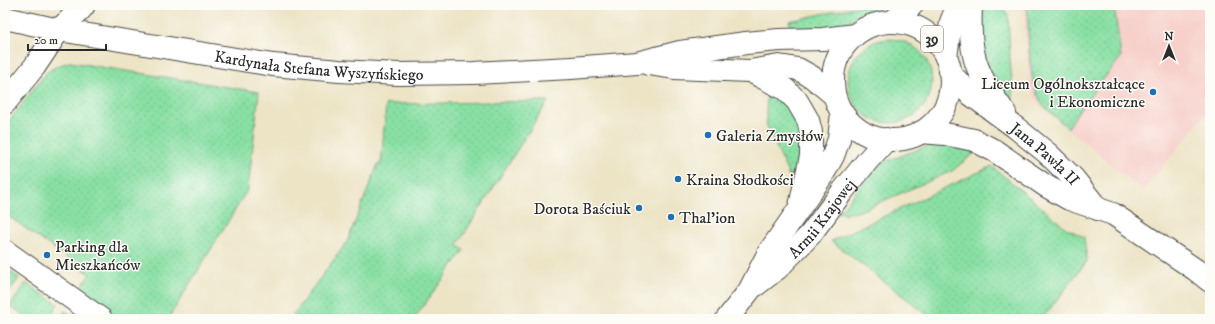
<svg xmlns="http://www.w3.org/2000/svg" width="1215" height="324" font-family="'IM FELL DW Pica',serif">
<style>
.built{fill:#f7d0cb}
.grass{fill:url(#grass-dots);stroke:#5a8668}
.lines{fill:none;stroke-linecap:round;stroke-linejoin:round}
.street-casing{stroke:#484742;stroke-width:24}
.secondary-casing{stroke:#484742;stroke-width:24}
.primary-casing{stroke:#484742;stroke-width:24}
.street{stroke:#fff;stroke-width:22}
.secondary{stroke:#fff;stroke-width:22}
.primary{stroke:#fff;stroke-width:22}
.poi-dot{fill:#1f6fb2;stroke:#fdfcf7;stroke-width:1.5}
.labels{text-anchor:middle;stroke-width:3;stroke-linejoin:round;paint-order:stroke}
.shield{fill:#fdfcf7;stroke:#6a6a68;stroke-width:1}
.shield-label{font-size:15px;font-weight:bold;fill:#2b2b2b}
.street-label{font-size:16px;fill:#2b2b2b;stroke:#fdfcf7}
.poi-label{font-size:16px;fill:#2b2b2b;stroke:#fdfcf7;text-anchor:start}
</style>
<defs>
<pattern id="grass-dots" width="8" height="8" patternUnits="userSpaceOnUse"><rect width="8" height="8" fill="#89e0a4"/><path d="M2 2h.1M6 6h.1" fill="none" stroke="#76c08d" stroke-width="1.8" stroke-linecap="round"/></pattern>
</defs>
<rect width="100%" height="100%" fill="#fdfcf7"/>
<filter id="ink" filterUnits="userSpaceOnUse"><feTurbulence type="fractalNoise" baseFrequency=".025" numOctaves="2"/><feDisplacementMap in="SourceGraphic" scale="8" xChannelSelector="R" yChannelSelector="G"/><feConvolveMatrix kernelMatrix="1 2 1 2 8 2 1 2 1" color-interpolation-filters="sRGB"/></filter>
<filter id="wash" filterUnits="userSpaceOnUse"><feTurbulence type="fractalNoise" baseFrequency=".012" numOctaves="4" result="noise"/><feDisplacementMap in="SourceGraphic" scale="16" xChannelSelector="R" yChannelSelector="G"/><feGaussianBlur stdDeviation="0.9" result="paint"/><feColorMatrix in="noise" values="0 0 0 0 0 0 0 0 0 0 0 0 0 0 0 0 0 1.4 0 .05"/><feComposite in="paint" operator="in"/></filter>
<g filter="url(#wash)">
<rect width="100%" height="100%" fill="#ede4c6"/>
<!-- built -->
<path class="built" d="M642,5H703L642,9Z
M1023,5H1210V109L1143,191L1049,113L1037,101L1030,89Z"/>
<!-- grass -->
<path class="grass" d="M864,5H891L866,12L859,15L839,28L792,31L789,21Z
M985,5C997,5 1001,3 1008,15L1010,59L1013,92L1011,99C1006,95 1003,90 999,85C982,60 979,35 985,5Z
M1027,5H1114L1121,57L1079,110L1068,128C1060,120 1047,111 1041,102C1027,79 1029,33 1027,5Z
M848 81a42 42 0 1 1 84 0a42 42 0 1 1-84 0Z
M70,62L259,92L248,189L168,319H118L79,290L90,274L5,214V126L46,73C54,67 61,64 70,62Z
M767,91C775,96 784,100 790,108C792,111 794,116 795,119C805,139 803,156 792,176H789L767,126L766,119Z
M548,101L457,245L464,250L414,319H290L347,242L378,164H381L386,104Z
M936,143L977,151L952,171L860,211L852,213H838L874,170L884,162Z
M992,166L1066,228L1084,237L1087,261L1042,319H933L831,241Z
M5,268L19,278L5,298Z
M26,283L58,304L48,319H29L10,306Z
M65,311L77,319H59Z"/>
</g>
<g filter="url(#ink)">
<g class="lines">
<!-- street casing -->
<g class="street-casing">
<path id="street" d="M5,103L35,66L59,30L82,8L84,5
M5,251L101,319"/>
</g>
<!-- secondary casing -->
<g class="secondary-casing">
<g id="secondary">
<path d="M971,5C970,27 970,52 980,73C986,87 996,100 1005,113"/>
<path id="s1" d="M5,18L59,30L273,65L339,71L398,74L474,73L571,68L637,63L680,52L746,43L779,40L823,39L855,35"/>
<path d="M648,64L674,68L750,71L779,66L798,69L812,77L834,95"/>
<path d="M750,71L785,89L797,101L808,120L811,132V156L800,206"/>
<path id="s2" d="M950,73L970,94L1015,127L1047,153L1074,179L1098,209"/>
<path d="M921,132L945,134L974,140L995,151L1046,186L1069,199L1113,214L1196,270L1210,281"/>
</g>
</g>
<!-- primary casing -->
<g class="primary-casing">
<g id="primary">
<path d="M892,22L912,5"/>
<circle cx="892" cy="81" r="59"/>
<path d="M946,57L951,22L958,5"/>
<path id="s3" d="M756,285L778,268L810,235L842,192L868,160L887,139"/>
<path d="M727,319L749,291L769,252L822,176L833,156L839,139L842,113"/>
</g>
</g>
<!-- street -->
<use href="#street" class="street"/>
<!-- secondary -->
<use href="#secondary" class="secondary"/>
<!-- primary -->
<use href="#primary" class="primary"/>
</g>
</g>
<!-- markers -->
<g class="poi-dot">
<circle cx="1153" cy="92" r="4"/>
<circle cx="708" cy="135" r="4"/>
<circle cx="678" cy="179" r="4"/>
<circle cx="639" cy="208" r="4"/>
<circle cx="671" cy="217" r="4"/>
<circle cx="47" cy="255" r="4"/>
</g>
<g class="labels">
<!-- shield labels -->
<rect class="shield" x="921" y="26" width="22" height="26" rx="3"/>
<g class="shield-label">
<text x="932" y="44">39</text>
</g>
<!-- street labels -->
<g class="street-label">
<text dy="6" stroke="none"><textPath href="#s1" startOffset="318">Kardynała Stefana Wyszyńskiego</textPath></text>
<text dy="6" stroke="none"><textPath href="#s2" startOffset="125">Jana Pawła II</textPath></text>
<text dy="6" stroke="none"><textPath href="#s3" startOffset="94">Armii Krajowej</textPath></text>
</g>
<!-- poi labels -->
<g class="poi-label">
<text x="1145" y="89" text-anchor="end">Liceum Ogólnokształcące<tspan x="1145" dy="18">i Ekonomiczne</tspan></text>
<text x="716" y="141">Galeria Zmysłów</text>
<text x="686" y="185">Kraina Słodkości</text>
<text x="631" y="214" text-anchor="end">Dorota Baściuk</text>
<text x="679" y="223">Thal'ion</text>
<text x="55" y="252">Parking dla<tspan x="55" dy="18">Mieszkańców</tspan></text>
</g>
</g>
<!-- margin -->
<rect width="1215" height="324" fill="none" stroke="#fdfcf7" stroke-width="20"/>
<!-- north arrow -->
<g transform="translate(1169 46)" stroke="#fdfcf7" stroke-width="3" paint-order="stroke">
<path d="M0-3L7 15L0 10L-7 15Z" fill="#2b2b2b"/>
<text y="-6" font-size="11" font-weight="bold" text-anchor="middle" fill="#2b2b2b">N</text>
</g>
<!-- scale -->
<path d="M28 44v6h78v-6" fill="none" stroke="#2b2b2b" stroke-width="2"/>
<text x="34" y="44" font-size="12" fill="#2b2b2b" stroke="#fdfcf7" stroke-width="3" paint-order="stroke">20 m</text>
</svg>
